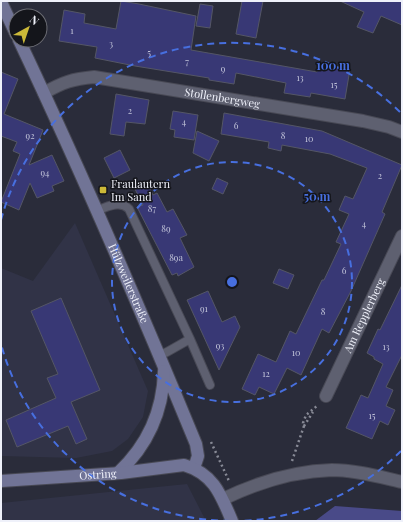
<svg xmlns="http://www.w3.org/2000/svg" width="403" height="522" font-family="'Playfair Display',serif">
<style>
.built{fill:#313347}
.forest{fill:#494a88}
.building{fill:#383875;stroke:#545666}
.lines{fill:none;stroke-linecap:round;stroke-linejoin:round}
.lane-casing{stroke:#484955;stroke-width:10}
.street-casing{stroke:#484955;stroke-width:14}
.secondary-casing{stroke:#484955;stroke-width:14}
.path{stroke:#888a96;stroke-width:2.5;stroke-dasharray:2 3;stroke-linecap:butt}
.lane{stroke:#5e6070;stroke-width:8}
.street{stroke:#5e6070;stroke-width:12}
.secondary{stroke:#717496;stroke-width:12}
.ring{fill:none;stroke:#476fdf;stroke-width:2;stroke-dasharray:7 5}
.poi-dot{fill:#ccb938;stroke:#14151b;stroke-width:1.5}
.labels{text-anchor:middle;stroke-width:3;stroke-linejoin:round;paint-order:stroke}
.number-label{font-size:9px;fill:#c1c3d9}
.street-label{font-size:11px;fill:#eff1fa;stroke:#14151b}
.poi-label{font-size:11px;fill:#eff1fa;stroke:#14151b;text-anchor:start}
.centre{fill:#476fdf;stroke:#14151b;stroke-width:2}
.ring-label{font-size:12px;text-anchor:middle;font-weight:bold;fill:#476fdf;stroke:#14151b;stroke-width:3;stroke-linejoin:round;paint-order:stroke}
</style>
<rect width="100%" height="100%" fill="#2a2c3a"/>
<!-- built -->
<path class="built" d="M75,223L148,391L143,417L128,439L112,451L76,458L1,456V268L33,281Z
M187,484L206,521H1V503Z"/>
<!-- forest -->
<path class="forest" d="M335,506L402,511V521H315Z"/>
<!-- building -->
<path class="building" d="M121,1L139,4L196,16L191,50L317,72L319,63L350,69L345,99L311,93L310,97L284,93L286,83L236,73L234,84L209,80V78L135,66L95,58L97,47L59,41L64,10L85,14L84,23L116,29Z
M242,1H263L256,38L236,34Z
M340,1H402V25L381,16L373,33L357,27L364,12Z
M200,4L213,6L210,28L196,26Z
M1,72L18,79L4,114L43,130L29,165L52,155L64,181L52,186L54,191L37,198L30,183L19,210L1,202L20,154L13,151L17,142L1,136Z
M116,94L149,100L145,124L126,122L124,136L110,134Z
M173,111L198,115L194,140L174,137L175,130L170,129Z
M224,113L322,131L402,165L382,212L385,214L351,291L329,333L322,329L301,375L287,368L274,394L259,387L255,395L242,389L258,354L276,362L290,331L296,334L322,280H324L341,244L336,242L349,214L339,210L345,196L353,199L367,168L330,154L282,145L281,151L268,148L269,142L221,134Z
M197,131L219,141L209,161L193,153Z
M120,150L130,170L114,178L104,158Z
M217,178L228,183L223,194L212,189Z
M147,183L153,195L157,193L167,212L173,209L187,235L180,238L194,267L178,276L177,273L172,275L137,207L143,205L135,189Z
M279,269L294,275L288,289L273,283Z
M402,285V355L386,387L393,390L386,406L395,410L388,425L380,421L372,439L346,428L361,395L368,398L383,364L374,359V357L367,353L378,329L380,330Z
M208,291L222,322L235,316L240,327L219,370L187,300Z
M61,298L100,390L71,402L87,439L76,444L68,426L17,447L6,420L56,398L47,378L58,374L31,311Z"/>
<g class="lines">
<!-- lane casing -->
<g class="lane-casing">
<path id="lane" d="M97,210C108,207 120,200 129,209L190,339L210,385
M160,355L167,352L190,339"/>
</g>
<!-- street casing -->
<g class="street-casing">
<g id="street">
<path id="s1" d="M44,93C63,82 73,79 94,77L363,121L389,127L402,132"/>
<path id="s2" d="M326,396L402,236"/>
<path d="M223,499C256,483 295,471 332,470C355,470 380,477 402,482"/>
</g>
</g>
<!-- secondary casing -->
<g class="secondary-casing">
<g id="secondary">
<path d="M1,2L16,34"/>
<path id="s3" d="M19,40C82,173 140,308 196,444L198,456L194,468"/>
<path d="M118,473C148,445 163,412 164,371"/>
<path id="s4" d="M1,481L121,473L184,465C214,474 221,495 232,521"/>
</g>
</g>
<!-- path -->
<path class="path" d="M304,426L313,412
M211,442L229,481
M292,461L304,426L303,423L306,415L317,406"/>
<!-- lane -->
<use href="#lane" class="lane"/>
<!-- street -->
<use href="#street" class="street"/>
<!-- secondary -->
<use href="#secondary" class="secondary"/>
</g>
<!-- distance rings -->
<g class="ring">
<circle cx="232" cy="282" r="120"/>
<path d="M401 451A239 239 0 0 1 234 521M230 521A239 239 0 0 1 1 344M1 220A239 239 0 0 1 401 113"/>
</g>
<!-- markers -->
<rect class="poi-dot" x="99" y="186" width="8" height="8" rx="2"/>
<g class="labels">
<!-- number labels -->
<g class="number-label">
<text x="72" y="34">1</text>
<text x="111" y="47">3</text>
<text x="149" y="56">5</text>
<text x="187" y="65">7</text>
<text x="223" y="72">9</text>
<text x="300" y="81">13</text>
<text x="334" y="88">15</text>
<text x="130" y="114">2</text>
<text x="184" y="125">4</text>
<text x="236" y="129">6</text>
<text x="30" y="139">92</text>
<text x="283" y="139">8</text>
<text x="309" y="142">10</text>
<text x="45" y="176">94</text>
<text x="380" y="179">2</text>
<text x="152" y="212">87</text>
<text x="364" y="227">4</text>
<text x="166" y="232">89</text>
<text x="176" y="261">89a</text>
<text x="344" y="274">6</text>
<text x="204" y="312">91</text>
<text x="323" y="315">8</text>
<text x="220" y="349">93</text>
<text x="386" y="350">13</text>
<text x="296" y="356">10</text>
<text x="266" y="377">12</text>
<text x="372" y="419">15</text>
</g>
<!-- street labels -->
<g class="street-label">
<text dy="4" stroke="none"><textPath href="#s1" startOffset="183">Stollenbergweg</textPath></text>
<text dy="4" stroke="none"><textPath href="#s3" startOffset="267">Hülzweilerstraße</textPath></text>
<text dy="4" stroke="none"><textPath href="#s2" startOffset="89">Am Repplerberg</textPath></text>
<text dy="4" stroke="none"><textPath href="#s4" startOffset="97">Ostring</textPath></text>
</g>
<!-- poi labels -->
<g class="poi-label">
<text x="111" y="188">Fraulautern<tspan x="111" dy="13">Im Sand</tspan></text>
</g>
</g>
<circle cx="232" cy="282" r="6" class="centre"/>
<g class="ring-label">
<text x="333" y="70">100 m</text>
<text x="317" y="201">50 m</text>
</g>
<!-- border -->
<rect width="403" height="522" fill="none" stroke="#eff1fa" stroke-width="4"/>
<!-- north arrow -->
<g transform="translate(28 28) rotate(40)"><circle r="19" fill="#14151b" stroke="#6c6d74"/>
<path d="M0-3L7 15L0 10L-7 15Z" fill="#ccb938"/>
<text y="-6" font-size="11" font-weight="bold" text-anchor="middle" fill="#eff1fa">N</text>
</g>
</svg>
